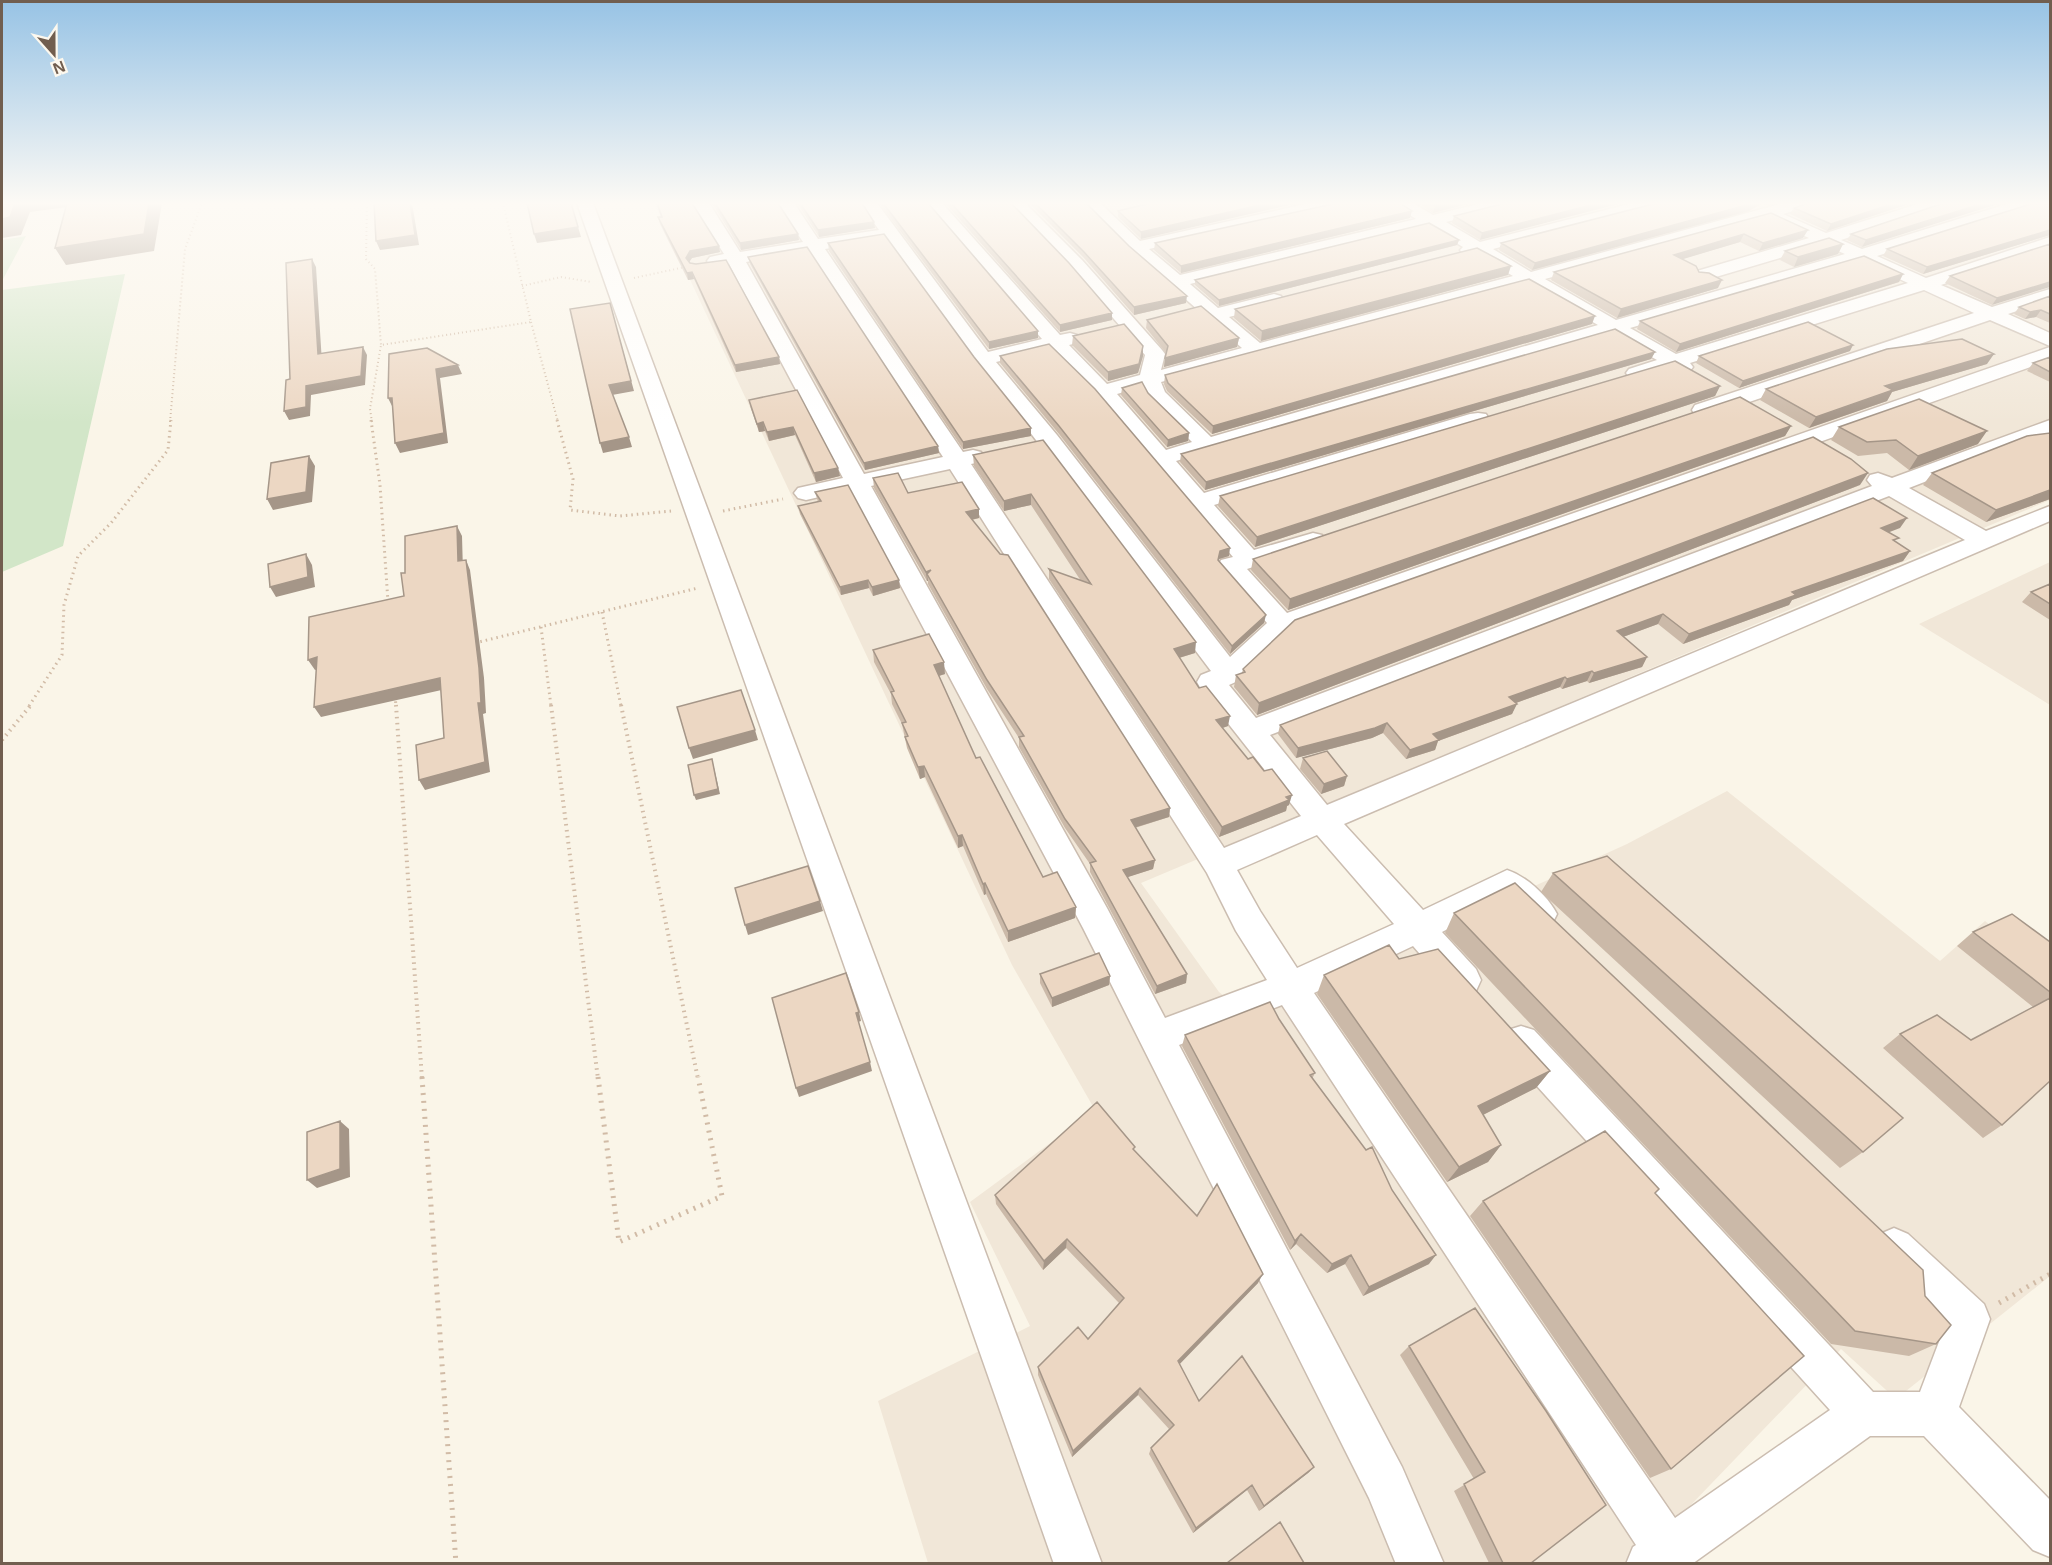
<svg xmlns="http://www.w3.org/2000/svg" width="2052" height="1565" font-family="Helvetica,sans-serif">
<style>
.residential{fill:#f1e7d8}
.green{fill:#d2e6c8}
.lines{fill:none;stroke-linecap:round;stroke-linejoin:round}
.street-casing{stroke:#cbbdb0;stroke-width:3}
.path-far3{stroke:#d1bba6;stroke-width:2;stroke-dasharray:1 3;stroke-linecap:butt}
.path-far2{stroke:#d1bba6;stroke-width:3;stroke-dasharray:1.5 4;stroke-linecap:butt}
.path-far1{stroke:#d1bba6;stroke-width:4;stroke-dasharray:1.5 4.5;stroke-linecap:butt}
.path{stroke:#d1bba6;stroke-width:5;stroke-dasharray:2 6;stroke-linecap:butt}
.street{fill:#fff;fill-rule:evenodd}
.wall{fill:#cbb9a8}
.shaded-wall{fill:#a59688}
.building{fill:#ecd7c3;stroke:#a59688;stroke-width:1.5}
</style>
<rect width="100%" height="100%" fill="#faf5e8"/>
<!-- residential -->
<path class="residential" d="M654,203H2050V500L1141,883L1219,992L1249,1016L1627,844L1727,791L1940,961L1985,921L2050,971V1276L1896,1399L1841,1349L1635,1563H928L878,1401L1030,1326L970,1202L1095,1110L1012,965Z
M2050,562V705L1919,624Z"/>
<!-- green -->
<path class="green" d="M26,236L2,281V240Z
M125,274L63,546L2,572V290Z"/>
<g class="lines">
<!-- street casing -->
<g class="street-casing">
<path id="street" d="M577,203H593L1102,1564H1054Z
M692,203H709L740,252L803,242L777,203H794L818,239L879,230L860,203H877L988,352L1042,339L925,203H942L1060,335L1070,333L1077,335L1080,339L1077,343L1069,345L1107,384L1140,375L1145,355L1070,268L1007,203H1025L1082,260L1162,350L1165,354L1161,370L1242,348L1130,251L1082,203H1100L1140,241L1310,203H1343L1335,208L1149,249L1180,275L1416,219L1392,203H1413L1433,215L1482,203H1513L1511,206L1446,222L1480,242L1633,203H1663L1661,206L1493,249L1531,272L1784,203H1812L1810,206L1783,214L1826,233L1921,203H1947L1945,206L1841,240L1862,249L2010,203H2037L2035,206L1877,256L1926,278L2050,237V248L1941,285L1992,307L2050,289V300L2008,314L2050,333V346L1990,320L1711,415L1703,416L1695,415L1692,410L1695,405L1974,313L1924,290L1690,363L1693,367L1690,371C1682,373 1679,370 1672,369C1658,367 1645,381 1629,377L1626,373L1629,369L1657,360L1611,334L1176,461L1204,493L1470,414L1478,413L1486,414L1489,419L1486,424L1214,505L1254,550L1313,533L1322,535L1325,540L1322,545L1247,569L1287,613L2050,347V360L1291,630L1238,681L1229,685L1256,718L1872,486L1867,480L1870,475L1878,473L1892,478L2050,420V433L1909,488L1986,531L2050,506V521L1344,824L1423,910L1507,870C1526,876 1548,896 1557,914L1552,924C1528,932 1519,915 1504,900L1442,932L1476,969L1481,980L1476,991L1464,995L1452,991L1413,946L1314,993L1675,1518L1830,1410L1508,1054L1503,1042L1508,1030L1521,1026L1534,1030L1873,1392H1920L1945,1326L1880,1262L1874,1248L1880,1234L1894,1228L1908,1234L1984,1304L1990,1319L1959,1407L2050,1500V1557L2033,1550L1924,1436H1870L1692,1564H1626L1633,1547L1636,1545L1282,1005L1179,1045L1402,1467L1444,1564H1396L1369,1498L1083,928L850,490L806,500L798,498L794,493L798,488L843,478L729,264L710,265L707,261L710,257L724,254ZM1766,219L1809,238L1697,271L1694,275L1697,279H1709L1824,245L1845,254L1616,320L1545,279ZM1428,226L1463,247L1460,250L1463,254H1475L1513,276L1260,343L1229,317L1281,304L1283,300L1281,296L1274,294L1218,308L1190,284ZM886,239C992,385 1103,527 1211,671L1201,675L1197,682L1201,689L1301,816L1224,848L971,464L981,462L984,457L981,452L973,450L963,452L825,249ZM809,251L943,457L864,474L746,262ZM1860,261L1908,283L1676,354L1630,328ZM1526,284L1598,325L1211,437L1165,392L1161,382ZM1051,349L1096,395L1233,557L1221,560L1218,566L1267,623L1230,657L1057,435L996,362ZM1142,387L1149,399L1192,442L1166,450L1117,394ZM950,469L1207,873L1236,931L1267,980L1165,1018L1107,908L871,486ZM1889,496L1965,540L1327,805L1270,735ZM1317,835L1394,924L1297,968L1260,911L1237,870Z"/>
</g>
<!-- path-far3 -->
<path class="path-far3" d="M367,203L366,259L375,269L381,345
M634,278L685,267
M522,286L561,277L591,282
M531,322L558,422
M170,422L185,249L202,203
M372,422L370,409L381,345L531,322L503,203"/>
<!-- path-far2 -->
<path class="path-far2" d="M371,420L380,485L388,602
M557,420L573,479L570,510L620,516L671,511
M723,511L783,499
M602,612L621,706
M541,627L551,706
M475,643L698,588
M395,696L396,706
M29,706L62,655L64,605L78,556L111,523L168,450L171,420"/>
<!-- path-far1 -->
<path class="path-far1" d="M396,705L422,1079
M551,705L598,1079
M621,705L698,1079
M2,740L31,705"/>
<!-- path -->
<path class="path" d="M422,1077L456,1564
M598,1077L619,1242L722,1196L698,1077
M1999,1303L2050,1274"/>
<!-- street -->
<use href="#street" class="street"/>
</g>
<!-- wall -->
<path class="wall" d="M656,203H692L720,252L692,258L689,262L779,357L780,364L736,372L694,279L688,280L660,224L658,217H661Z
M712,203H778L799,240L741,250Z
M797,203H862L875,228L819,237Z
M879,203H928L1038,331V338L989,349Z
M945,203H1011L1112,320L1060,332Z
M1029,203H1086L1186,303L1134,315L1084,258Z
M1151,203L1141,239L1118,217V211Z
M1418,203H1471L1433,213Z
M1506,203L1480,240L1452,223L1454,216Z
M1657,203H1776L1770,206L1762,204L1749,211L1532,270L1499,250L1501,243Z
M1912,203L1827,231L1790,214L1794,208Z
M1944,203L1862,247L1847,240L1851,234Z
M2050,203V235L1923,274L1883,256L1887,249Z
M1771,213L1803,238L1759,251L1740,242L1682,259L1718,288L1617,318L1551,280L1554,272Z
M1410,218L1181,273L1154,250L1155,243Z
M1459,240L1457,245L1219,306L1195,285V280Z
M828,243L1031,436L963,449L829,251Z
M1843,244L1838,254L1794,267L1780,260L1785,251Z
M2050,244L1992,305L1945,283L1950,276Z
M748,257L938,446L939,453L865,470L750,264Z
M1903,274L1899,282L1676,352L1637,329L1640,321Z
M1508,275L1261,341L1234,318L1235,309Z
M2050,296V323L2036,317L2025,319L2014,314L2019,307Z
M1147,320L1239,338L1237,347L1164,367L1166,353L1146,328Z
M1592,324L1212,434L1167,391L1164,384L1165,375Z
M1073,336L1143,356L1138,373L1108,381L1072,345Z
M1850,351L1739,388L1696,363L1699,356Z
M1655,352L1651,359L1205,490L1180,462L1181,454Z
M1000,356L1229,556L1219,559L1218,561L1264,623L1230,654L1059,434L1000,363Z
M2050,357V382L2027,371L2033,363Z
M1987,364L1892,392L1887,401L1809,428L1760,400L1766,389Z
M1720,386L1715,396L1255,547L1218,506L1220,496Z
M1122,388L1148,393L1189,433L1188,441L1167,447L1121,395Z
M797,390L840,476L816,482L795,435L769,441L765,431L759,432L751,409L749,400Z
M1791,426L1785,436L1288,610L1251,570L1253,559Z
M1839,427L1978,444L1909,470L1887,453L1858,456L1831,440Z
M1043,440L1195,653L1179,658L1199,688L1228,726L1222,728L1248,759L1289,805L1287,806L1286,811L1219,837L1049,579V569L1081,581L1031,505L1004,511L974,466L973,455Z
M1932,473L2050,499L1986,522L1923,485Z
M873,478L908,493L979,509V518L972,520L1170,808L1169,817L1135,828L1155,860L1153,869L1127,877L1187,974L1186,983L1155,994L1090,872V864L1065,828L1019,747V738L987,689L928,584V581H927L874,488Z
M1860,485L1257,715L1234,687L1236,675L1242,673L1243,669Z
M815,492L899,580L900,588L873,596L869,588L841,595L800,514L798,506L818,502Z
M1900,528L1888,532L1896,542L1910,551L1903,561L1792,600L1789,605L1683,644L1658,624L1623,637L1647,657L1642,667L1589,683L1587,681L1562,689L1560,687L1516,703L1512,714L1438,741L1435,750L1406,759L1383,733L1372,738L1296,758L1278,734L1280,725Z
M2050,584V620L2022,602L2031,592Z
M873,650L945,674L939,676L976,758L1043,877L1076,907L1075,918L1008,942L986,894L984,895L963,846L958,848L925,777L920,779L907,748L902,724L892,704L891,694L874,662Z
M1303,758L1347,776L1344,786L1321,794L1300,769Z
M1553,873L1863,1152L1840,1168L1541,892Z
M1454,913L1925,1296L1936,1344L1909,1356L1831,1344L1445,933Z
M1973,932L2050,942V1081L2002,1125L1983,1138L1883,1048L1900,1034L1971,1040L2033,1007L1957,946Z
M1399,959L1550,1071L1536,1088L1483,1115L1501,1145L1488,1162L1447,1182L1317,994L1324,975Z
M1040,974L1110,976L1109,985L1052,1007L1040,983Z
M1279,1019L1315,1073L1312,1079L1392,1190L1429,1264L1363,1296L1345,1264L1327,1273L1296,1244L1290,1250L1182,1046L1185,1035Z
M1135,1151L1258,1283L1179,1364L1199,1401L1314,1467L1308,1473L1259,1511L1247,1490L1193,1533L1149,1454L1151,1448L1169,1429L1138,1395L1072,1457L1038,1375V1367L1088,1339L1119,1303L1066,1248L1043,1270L996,1204L995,1195Z
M1655,1193L1671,1469L1650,1478L1470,1216L1483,1201Z
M1475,1308L1531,1563H1489L1454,1491L1474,1479L1400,1355L1409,1346Z"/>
<!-- shaded-wall -->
<path class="shaded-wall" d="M15,203H81L82,205L30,212L21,235L2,238V219Z
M149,203H162L154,251L66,265L55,248Z
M410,203H412L419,245L380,250L376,241Z
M571,203L581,237L537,243L534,234Z
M1269,203H1298L1141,239V232Z
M1445,203H1471L1433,213L1435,206Z
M1599,203H1622L1480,240L1482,233Z
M1754,203H1762L1749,211L1532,270L1535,263Z
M1895,203H1912L1827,231L1831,224Z
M1984,203H2001L1862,247L1866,240Z
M1412,211L1410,218L1181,273V266Z
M874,222L875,228L819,237L818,230Z
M1808,230L1803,238L1759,251L1763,243Z
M2050,230V235L1923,274L1927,267Z
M798,234L799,240L741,250L740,243Z
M1744,234L1740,242L1670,263L1674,255Z
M1459,240L1457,245L1219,306V300Z
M1843,244L1838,254L1794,267L1798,257Z
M719,246L720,252L692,258L687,265L686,258L690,251Z
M312,259L316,267L322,363L318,354Z
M1511,266L1508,275L1261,341L1262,331Z
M692,272L694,279L688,280L687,273Z
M1903,274L1899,282L1676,352L1680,344Z
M1722,280L1718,288L1617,318L1621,309Z
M2050,282V287L1992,305L1997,298Z
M1187,296L1186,303L1134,315V307Z
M610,303L634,391L612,395L609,385Z
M2041,310L2036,317L2025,319L2030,312Z
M1112,313V320L1060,332V325Z
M1595,316L1592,324L1212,434L1213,426Z
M1038,331V338L989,349V342Z
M1239,338L1237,347L1164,367L1165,358Z
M1853,345L1850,351L1739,388L1743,381Z
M1143,346V356L1138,373L1108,381V372Z
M363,347L367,355L365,385L311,395L310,416L289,420L284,411L306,386Z
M1655,352L1651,359L1205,490L1206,482Z
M1994,354L1987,364L1892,392L1887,401L1809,428L1816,417L1885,386Z
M779,357L780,364L736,372L735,365Z
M458,365L462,374L440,378L448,443L400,453L395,443L436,369Z
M1720,386L1715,396L1255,547L1257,537Z
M388,398H392L393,408Z
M763,422L765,431L759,432L757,424Z
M1791,426L1785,436L1288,610L1290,599Z
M793,427L795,435L769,441L767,432Z
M1031,428V436L963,449V442Z
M1987,431L1978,444L1909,470L1918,456Z
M1189,433L1188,441L1167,447L1168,440Z
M629,437L632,447L603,453L600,443Z
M938,446L939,453L865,470L864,463Z
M309,456L315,466L312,502L273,510L267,499Z
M838,468L840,476L816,482L814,473Z
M1868,473L1860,485L1257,715L1259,703Z
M2050,490V499L1986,522L1996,510Z
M1031,494V505L1004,511V501Z
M979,509V518L966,521V512Z
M1907,518L1900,528L1874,538L1881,528Z
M457,526L462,536L463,572L458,561Z
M1230,548L1229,556L1219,559L1216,567L1220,551Z
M1910,551L1903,561L1792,600L1789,605L1683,644L1689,634L1792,592Z
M306,554L312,565L315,587L276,597L270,587Z
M466,560L470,570L484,678L486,713L483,714L490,772L425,790L419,780L478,703Z
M931,570L927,574L928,581H927L926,572Z
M868,580L869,588L841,595L840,587Z
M899,580L900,588L873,596L872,587Z
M1663,614L1658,624L1612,641L1617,631Z
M1266,615L1264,623L1230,654L1232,646Z
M1196,642L1195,653L1172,660L1174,649Z
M317,657L324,668L315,670L308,660Z
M1647,657L1642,667L1589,683L1594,673Z
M944,662L945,674L935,677L934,665Z
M1592,671L1587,681L1562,689L1567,679Z
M1565,677L1560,687L1505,707L1509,697Z
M440,678L446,689L321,717L314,707Z
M1517,704L1512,714L1438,741L1435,750L1406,759L1410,750L1433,734Z
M1230,716L1228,726L1214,731L1216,720Z
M1387,723L1383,733L1372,738L1296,758L1298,748Z
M755,730L758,740L693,759L689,748Z
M712,759L720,794L696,800L694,795Z
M924,766L925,777L920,779L918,767Z
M1347,776L1344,786L1321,794L1324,784Z
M1292,795L1289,805L1287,806L1286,811L1219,837L1222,827Z
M1170,808L1169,817L1130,829L1131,820Z
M962,835L963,846L958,848V836Z
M1155,860L1153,869L1122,879L1123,870Z
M985,883L986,894L984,895L983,884Z
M820,901L823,911L748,935L745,925Z
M1076,907L1075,918L1008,942V931Z
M1187,974L1186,983L1155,994L1157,986Z
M1110,976L1109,985L1052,1007V998Z
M859,1012L861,1021L858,1022L856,1013Z
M870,1062L872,1071L799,1097L796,1088Z
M1550,1071L1536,1088L1467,1123L1478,1106Z
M340,1121L349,1129L350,1177L317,1188L307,1180Z
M1501,1145L1488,1162L1447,1182L1459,1167Z
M1301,1234L1296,1244L1290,1250L1295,1241Z
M1067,1239L1066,1248L1043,1270L1044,1261Z
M1351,1255L1345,1264L1327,1273L1332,1264Z
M1436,1255L1429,1264L1363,1296L1369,1287Z
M1263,1274L1258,1283L1175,1369L1178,1361Z
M1140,1388L1138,1395L1072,1457L1073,1451Z
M1314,1467L1308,1473L1259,1511L1264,1506Z
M1252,1485L1247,1490L1193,1533L1196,1528Z"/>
<!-- building -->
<path class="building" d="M2,203H15L10,217L2,219Z
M67,203H149L144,234L55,248Z
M374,203H410L415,235L376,241Z
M527,203H571L578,227L534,234Z
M657,203H692L719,246L690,251L686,258L690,263L696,264L726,260L779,357L735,365L692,272L687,273L658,217H662Z
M715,203H778L798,234L740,243Z
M800,203H862L874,222L818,230Z
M883,203H928L1038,331L989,342Z
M951,203H1011L1069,263L1112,313L1060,325Z
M1035,203H1086L1129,246L1187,296L1134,307L1084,252Z
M1151,203H1269L1141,232L1118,211Z
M1400,203L1412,211L1181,266L1155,243L1337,203Z
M1431,203H1445L1435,206Z
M1506,203H1599L1482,233L1454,216Z
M1657,203H1754L1535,263L1501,243Z
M1808,203H1895L1831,224L1794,208Z
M1944,203H1984L1866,240L1851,234Z
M2034,203H2050V230L1927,267L1887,249Z
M1771,213L1808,230L1763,243L1744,234L1674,255L1696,266L1699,272L1709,273L1722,280L1621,309L1554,272Z
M1429,223L1459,240L1219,300L1195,280Z
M884,234L974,357L1031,428L963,442L828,243Z
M1829,238L1843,244L1798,257L1785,251Z
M2050,244V282L1997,298L1950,276Z
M807,247L938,446L864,463L748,257Z
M1477,248L1511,266L1262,331L1235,309Z
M1864,256L1903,274L1680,344L1640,321Z
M312,259L318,354L363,347L361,376L306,386V407L284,411L286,380L290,379L286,263Z
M1529,279L1595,316L1213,426L1168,383L1165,375Z
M2050,296V314L2041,310L2030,312L2019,307Z
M610,303L631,381L609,385L629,437L600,443L570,309Z
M1201,306L1239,338L1165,358L1168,346L1147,320Z
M1808,322L1853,345L1743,381L1699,356Z
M1124,324L1143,346L1139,364L1108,372L1073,336Z
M1615,329L1655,352L1206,482L1181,454Z
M1962,339L1994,354L1885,386L1893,390L1816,417L1766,389L1887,349Z
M1049,344L1095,389L1230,548L1220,551L1218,560L1266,615L1232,646L1059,426L1000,356Z
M427,348L458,365L436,369L444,433L395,443L392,398H388L389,354Z
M2050,357V372L2033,363Z
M1675,361L1720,386L1257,537L1220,496Z
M1142,382L1148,393L1189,433L1168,440L1122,388Z
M797,390L838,468L814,473L793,427L767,432L763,422L757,424L749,400Z
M1740,397L1791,426L1290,599L1253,559Z
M1919,399L1987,431L1918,456L1896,440L1867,442L1839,427Z
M2050,433V490L1996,510L1932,473L2027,436Z
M1813,437L1851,459L1868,473L1259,703L1236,675L1245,672L1243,669L1295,620Z
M1043,440L1196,642L1174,649L1199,688L1206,686L1230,716L1216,720L1248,759L1253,757L1264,771L1272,769L1292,795L1286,797L1289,800L1222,827L1049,569L1091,584L1031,494L1004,501L973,455Z
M309,456L306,492L267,499L271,463Z
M898,473L908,493L962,482L979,509L966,512L1000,554L1008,555L1170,808L1131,820L1155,860L1123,870L1187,974L1157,986L1090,863L1096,861L1065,819L1019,737L1024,736L987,680L927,574L931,570L926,572L873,478Z
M848,485L899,580L872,587L868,580L840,587L798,506L821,501L815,492Z
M1873,498L1907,518L1881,528L1899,538L1893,540L1910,551L1792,592L1796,595L1689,634L1663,614L1617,631L1647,657L1594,673L1592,671L1567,679L1565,677L1509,697L1517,704L1433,734L1439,740L1410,750L1387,723L1375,728L1298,748L1280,725Z
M457,526L458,561L466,560L479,668L481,703H478L485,762L419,780L416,745L444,738L440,678L314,707L317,657L308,660L309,617L404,596L401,573H405V536Z
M306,554L308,577L270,587L268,564Z
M2050,584V604L2031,592Z
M929,634L944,662L934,665L976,758L980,757L1043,877L1057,872L1076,907L1008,931L985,883L983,884L962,835L958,836L924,766L918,767L905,737L908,736L902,723L906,722L891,692L894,691L873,650Z
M741,690L755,730L689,748L677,707Z
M1327,751L1347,776L1324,784L1303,758Z
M712,759L718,789L694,795L688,765Z
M1607,856L1903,1118L1863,1152L1553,873Z
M808,866L820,901L745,925L735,888Z
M1515,883L1923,1270L1925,1296L1951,1325L1936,1344L1855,1331L1454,913Z
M2012,914L2050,942V992L1973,932Z
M1389,945L1399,959L1438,949L1550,1071L1478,1106L1501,1145L1459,1167L1324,975Z
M1099,953L1110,976L1052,998L1040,974Z
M846,973L859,1012L856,1013L870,1062L796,1088L772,998Z
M2050,998V1081L2002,1125L1900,1034L1937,1015L1971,1040Z
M1270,1002L1279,1019L1315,1073L1310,1075L1366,1150L1372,1147L1392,1190L1436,1255L1369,1287L1351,1255L1332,1264L1301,1234L1295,1241L1185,1035Z
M1097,1102L1135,1147L1133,1149L1197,1216L1217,1184L1263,1274L1178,1361L1199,1401L1242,1356L1314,1467L1264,1506L1252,1485L1196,1528L1151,1448L1174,1425L1140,1388L1073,1451L1038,1367L1078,1327L1088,1339L1124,1298L1067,1239L1044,1261L995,1195Z
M340,1121V1169L307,1180V1132Z
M1605,1131L1659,1189L1655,1193L1804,1356L1671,1469L1483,1201Z
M1475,1308L1546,1411L1606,1505L1531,1563H1503L1464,1484L1485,1472L1409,1346Z
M1280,1522L1304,1563H1227Z"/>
<!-- sky -->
<linearGradient id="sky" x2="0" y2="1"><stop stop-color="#97c3e5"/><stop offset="0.48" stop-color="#fdfaf5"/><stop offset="1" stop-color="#fdfaf5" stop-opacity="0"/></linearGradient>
<rect width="2052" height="423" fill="url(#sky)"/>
<!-- border -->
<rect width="2052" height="1565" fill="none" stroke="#715e4f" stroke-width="6"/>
<!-- north arrow -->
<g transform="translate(54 54) rotate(159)" stroke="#fdf8ee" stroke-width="4.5" paint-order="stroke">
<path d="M0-4.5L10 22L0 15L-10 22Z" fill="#715e4f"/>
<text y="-9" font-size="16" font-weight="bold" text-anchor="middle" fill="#715e4f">N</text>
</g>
</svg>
